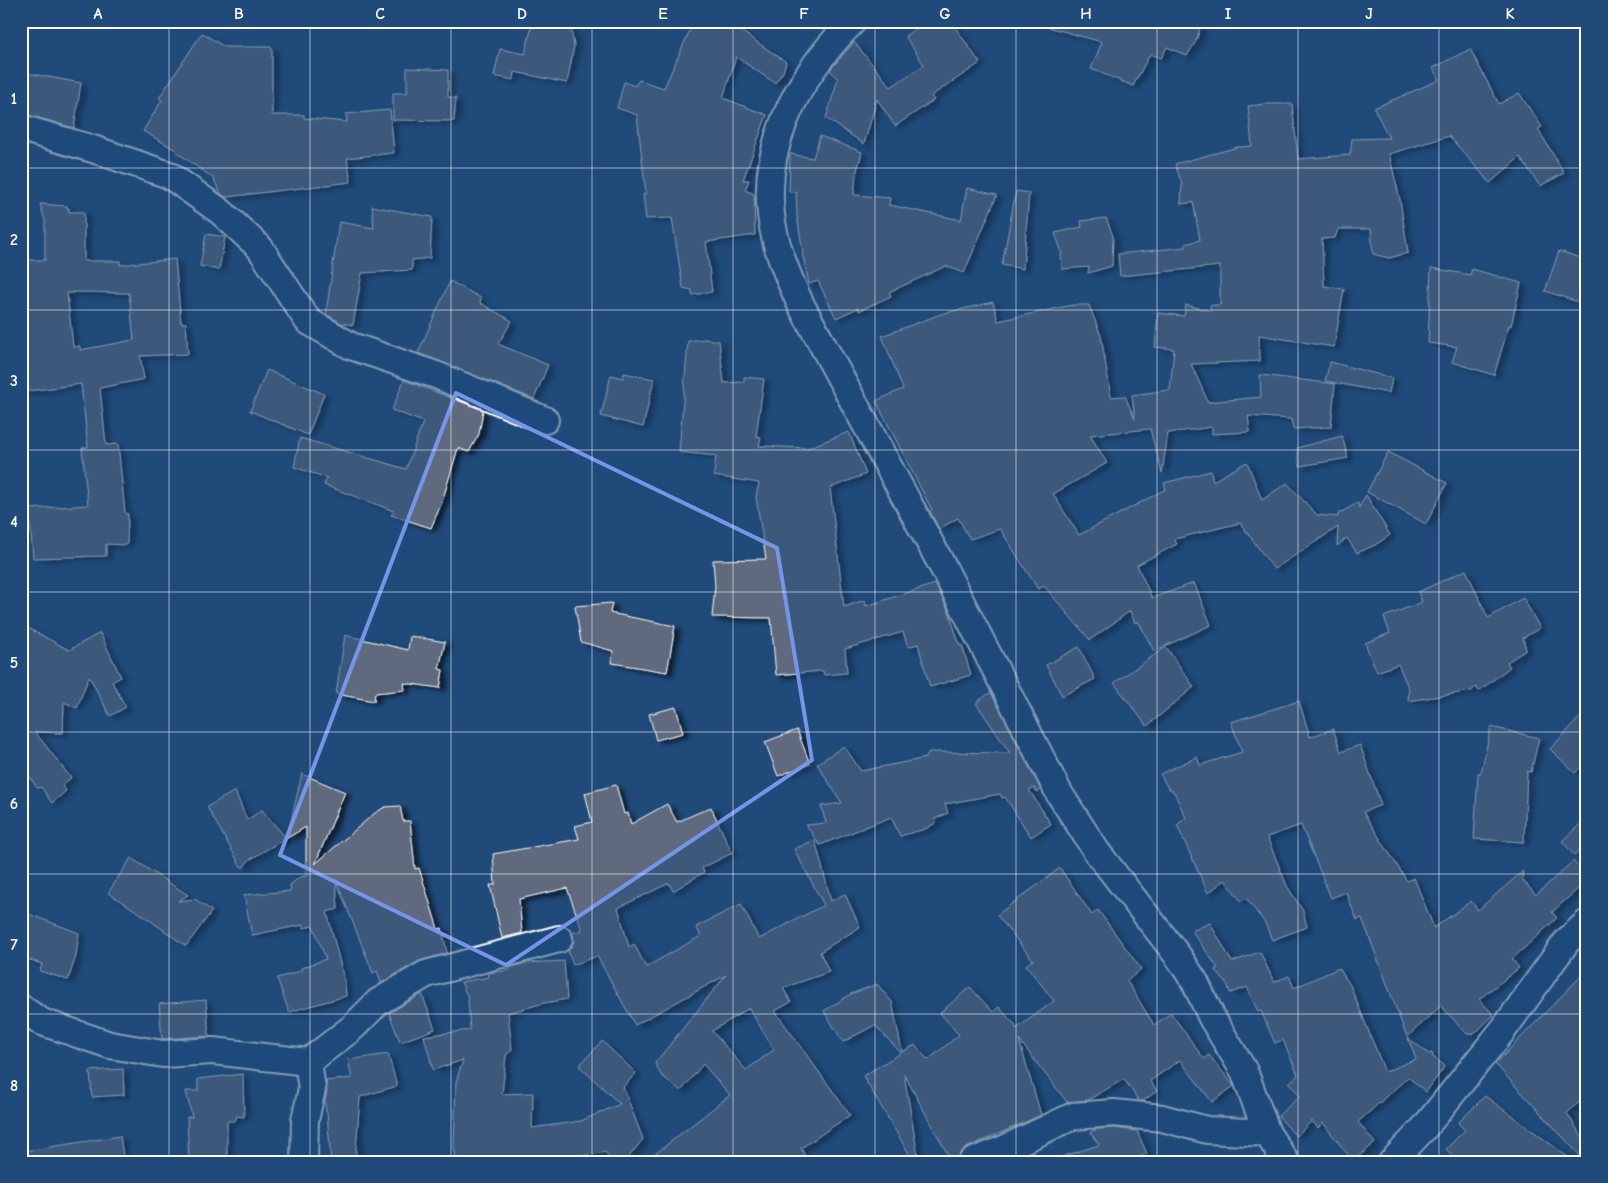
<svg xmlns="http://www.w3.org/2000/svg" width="1608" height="1183" font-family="'Comic Neue',sans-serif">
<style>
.building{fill:#5e6b7e;stroke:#fff;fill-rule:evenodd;filter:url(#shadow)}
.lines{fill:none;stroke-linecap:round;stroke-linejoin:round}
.minor-casing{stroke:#fff;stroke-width:30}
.minor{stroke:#1f4a7a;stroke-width:26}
.marked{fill:none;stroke:#7795e8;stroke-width:4;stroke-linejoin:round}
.grid{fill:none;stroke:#fff;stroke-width:1;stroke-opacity:0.55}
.neatline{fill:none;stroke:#fff;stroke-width:2}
.grid-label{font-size:16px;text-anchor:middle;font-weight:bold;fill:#fff}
</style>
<defs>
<filter id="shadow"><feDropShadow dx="5.5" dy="3" stdDeviation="2.5" flood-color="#0009"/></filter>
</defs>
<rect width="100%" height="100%" fill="#1f4a7a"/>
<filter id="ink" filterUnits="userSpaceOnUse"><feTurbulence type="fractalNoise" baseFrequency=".02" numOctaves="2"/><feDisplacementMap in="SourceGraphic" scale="10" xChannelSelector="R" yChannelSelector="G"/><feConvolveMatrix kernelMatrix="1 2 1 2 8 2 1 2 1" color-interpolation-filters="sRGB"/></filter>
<g filter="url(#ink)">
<!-- building -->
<path class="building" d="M533,21H550L571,29L574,46L567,83L515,72L514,80L494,76L500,49L525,54Z
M694,21H726L786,62L783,72L775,83L736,57L723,98L767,115L743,180H749L745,190L754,194L755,235L706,242L712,292L692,295V290L683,288L672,218L646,219L643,194H646L637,115L617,108L624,82L635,86L639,80L664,88Z
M927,21H951L980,63L931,96L934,100L895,126L877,99L864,144L826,118L838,79L830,70L854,42L891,87L924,65L905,36Z
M1049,21H1188L1200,29L1196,41L1187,56L1167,47L1161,58L1150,54L1133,86L1091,69L1102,42L1048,27Z
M202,33L225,47H272V115H304V118L347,122L346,114L390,110L394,153L347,158L351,182L226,197L221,194L213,178L175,151L176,150L143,131L162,100L159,98Z
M1470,49L1499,104L1519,93L1542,127L1538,129L1564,173L1540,186L1520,157L1490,183L1449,136L1389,154L1400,200L1408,253L1389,258L1373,254L1371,229H1338L1335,238L1322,239L1324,286L1344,289L1334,347L1259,335L1260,361L1191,364L1208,402L1261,397L1260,375L1335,384L1331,427L1293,429L1291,419L1248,416L1250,432L1212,434V427L1168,433L1162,473L1150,429L1090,435L1107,463L1053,494L1079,535L1166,489L1164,483L1211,471L1213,481L1247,462L1262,500L1287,483L1317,515L1338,517V514L1358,503L1359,508L1366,495L1390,535L1375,545L1357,553L1347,538L1337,546L1338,527L1274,569L1240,523L1174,539L1177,544L1137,565L1152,598L1194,583L1211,625L1154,651L1138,621L1135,623L1130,611L1090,640L1044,586L1038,589L1000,529L970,539L958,518L939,529L930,511L932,510L876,401L903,389L882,336L941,314L993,302L998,321L1072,305H1089L1101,336L1111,397L1125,396L1135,419L1132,395L1170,390L1174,349L1155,347L1158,313L1184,316L1186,305L1211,311L1210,305H1220V266L1120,276L1118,254L1186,247L1185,244L1200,240L1193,202L1181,204L1182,184L1175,164L1238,147L1252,146L1248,106L1265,104H1292L1298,159L1350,155L1352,139L1389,138L1374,108L1439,80L1433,68Z
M407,68L448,70V97L456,98L454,121L393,120V93H407Z
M21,72L81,83L74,128L25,114L26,108L21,107Z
M820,136L862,152L856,174L854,195L890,198L889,205L961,220L967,188L997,195L964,273L946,266L889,292L891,296L859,311L858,308L836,318L818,281L809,284L802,252H803L797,216L796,192H789L790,154L813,158Z
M1016,191L1029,193L1023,269L1002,265Z
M40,204L67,206V208H69V212H84V261H120V265L175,259L181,323H186L188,354L140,356L144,379L100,388L106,445L118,444L125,513L128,514L127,545L106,544V556L33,558L29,509L88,505L82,448L88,447L81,384L21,392V316H23L24,260H45V220ZM73,292L129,293L134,340L80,350V346L73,347L67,293H73Z
M372,206L432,217L430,258L412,260V270L362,273L353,325L341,323L326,314L339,222L374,228Z
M1106,218L1113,236L1112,266L1088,273L1089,267L1062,269L1061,250L1055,233L1082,227L1081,221Z
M206,234L225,237L219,270L200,266Z
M1559,251L1587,260V305L1545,291Z
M1431,268L1470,275L1472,269L1521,283L1511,326L1509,325L1494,375L1452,362L1457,347L1428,343Z
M450,281L481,298L480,303L512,321L498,344L548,365L534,399L418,353Z
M704,339L719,341L724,383L744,382V377L764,379L756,436L761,437L759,446L807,448L849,432L866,474L830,488L844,607L865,600L866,606L935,584L949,612L960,646L962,645L971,675L930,687L918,644L908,647L903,632L845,649L847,673L824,675L823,671L776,675L771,618L712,617L715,586L713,560L766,559L756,497L759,483L714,476L716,456L679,452L688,341Z
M1330,362L1392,378L1389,393L1325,381Z
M267,370L324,394L308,435L250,411Z
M624,373L654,379L643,427L601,416L611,375L623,378Z
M404,380L483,410L479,434L469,452L458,448L442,502L431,528L391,515L394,511L324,485L327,478L294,467L300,438L406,469L423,422L392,410Z
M1342,436L1348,458L1300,466L1297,448Z
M1388,452L1447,483L1426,524L1367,492Z
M1466,570L1488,618L1523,598L1540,628L1523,638L1526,650L1507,662L1510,667L1479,691L1476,687L1471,691L1408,701L1409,689L1398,664L1377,672L1365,643L1390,633L1384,617L1422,602L1418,592Z
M612,603L610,613L675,626L667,672L612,663L613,651L581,642L575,606Z
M28,628L69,650L100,633L121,677L112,682L126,707L110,716L89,676L77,708L64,702L63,733L35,732L71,778L62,785L66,791L52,803L41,787L37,788L21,763V640Z
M345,635L408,650L410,636L445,642L439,669L443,670L440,688L404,683L405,690L375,693L374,701L336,694Z
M1079,647L1095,679L1062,696L1046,665Z
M1166,647L1194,687L1147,726L1114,683Z
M991,692L1041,790L1037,792L1034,788L1029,790L1051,824L1031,837L1005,797L1002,798L1000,794L945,804L948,813L935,819L936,823L925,829L900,836L891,817L820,845L806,825L826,823L821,806L842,803L817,764L844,746L861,771L926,758L929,752L1010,753L976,703Z
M1299,701L1310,737L1333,729L1341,752L1360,745L1381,805L1363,812L1407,881L1414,878L1434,928L1471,901L1478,910L1523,871L1522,879L1536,895L1573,861L1587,876V881L1552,912L1557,918L1512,959L1519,968L1479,999L1494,1015L1474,1034H1467L1441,1006L1407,1037L1362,918L1357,920L1346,892L1331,898L1301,825L1267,837L1287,886L1303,911L1307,927L1272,940L1265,923L1246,898L1241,901L1225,880L1208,893L1177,825L1186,818L1174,792L1168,788L1160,774L1197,757L1200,765L1242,752L1231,722Z
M676,707L683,733L656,740L649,714Z
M1587,710V761L1575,773L1550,749Z
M1491,727L1539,738L1531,772L1527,771L1524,842L1474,839L1478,773H1481Z
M797,730L810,764L778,776L765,742Z
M302,774L345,792L315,864L375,813L385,807L400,806L403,821H410L415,869L419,868L438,929L442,928L447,953L419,961L381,983L377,971L373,973L336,880L338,909L327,912L345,983L346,996L289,1012L277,978L301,971V968L326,959L313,926L303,928V925L252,935L244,895L291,891L290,885L300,877L306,876V827L287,838Z
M616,785L624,814L628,813L631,824L667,804L677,822L711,807L732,853L702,868L704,872L673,891L669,883L618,908L629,947L634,944L646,967L701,936L696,927L741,904L759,939L824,905L794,849L815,840L831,901L845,894L860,927L820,952L829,972L783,988L791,1002L775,1011L850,1115L801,1148L808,1162H645L730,1095L703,1064L681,1091L661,1075L655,1063L726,975L635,1025L597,956L573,965L568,951L573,943L572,933L582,930L567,888L519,899L522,933L502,938L490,885H495L493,854L579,839L575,826L592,822L585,793ZM749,1008L774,1050L746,1070L712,1031Z
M235,791L247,820L262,810L286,838L249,860L243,868L240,865H239L238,861L207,807Z
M1587,818V844L1574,855L1562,841Z
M131,858L188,895L178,901L195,899L212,911L186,946L141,914L108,893Z
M1060,868L1092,915L1098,910L1141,969L1127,981L1154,1025L1171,1013L1204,1059L1209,1055L1234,1086L1212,1102L1180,1060L1150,1081L1157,1091L1143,1101H1139L1124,1079L1088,1100L1067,1102L1019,1040L1041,1115L966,1148L960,1153L957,1162H952L904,1074L919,1162H914L863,1076L901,1053L875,1025L843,1042L824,1011L851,994L877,984L892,1002L902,1052L915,1045L928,1060L959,1035L940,1013L970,987L993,1012L999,1007L1015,1025L1016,1029L1054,1001L1026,965L1033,960L997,915Z
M21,911L79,933L76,956L68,980L40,971L42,964L21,957Z
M1210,923L1232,962L1260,952L1274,982L1289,976L1294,988L1339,968L1350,985L1385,1072L1416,1059L1408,1038L1429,1054L1432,1053L1433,1055L1432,1056L1445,1066L1426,1092L1408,1077L1358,1122L1375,1143L1353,1161L1323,1123L1318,1128L1312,1121L1296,1136L1278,1116L1300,1096L1289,1083L1298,1075L1283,1040L1275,1043L1261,1011L1258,1012L1247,987L1230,993L1228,986L1215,969L1218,968L1192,931Z
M564,961L567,999L544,1003L508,1013L512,1050L506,1055L502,1094L533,1093L532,1128L581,1121L620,1104L579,1066L602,1041L636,1073L623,1087L643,1139L625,1162H611L606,1152L544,1162H457L454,1147L456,1082L463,1060L433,1070L424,1036L470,1030L468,998L461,982L489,977L488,973L510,970L509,968L526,963Z
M1587,970V1095L1567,1113L1587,1145L1586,1162L1495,1064Z
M422,994L435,1029L400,1042L389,1013Z
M206,1000L209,1036L162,1039L159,1004Z
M388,1054L397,1086L360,1097L355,1162H331L327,1112H326L325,1101L327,1092L326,1081L352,1078L348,1060Z
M123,1069L124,1095L92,1097L90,1071Z
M243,1074L244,1117L237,1116L235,1121H227V1162H189L187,1117H192L186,1091H198V1079Z
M1485,1096L1575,1162H1458L1446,1149L1465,1130L1458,1123Z
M1114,1128L1137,1131L1147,1154L1128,1162H1059L1058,1158L1099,1145L1090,1132L1098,1129Z
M120,1136L124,1162H26L25,1151Z"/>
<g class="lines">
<!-- minor casing -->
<g class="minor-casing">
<path id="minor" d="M853,21C795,79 755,154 775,237C781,261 791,283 801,305L943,567L1059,793L1097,852L1178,956L1195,982L1212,1018L1244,1071L1267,1133L1286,1162
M21,128L93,149L169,175L221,212L260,248L308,321L351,346L436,375L545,420
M21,1008L42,1022L110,1045L163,1054L213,1051L308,1062
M304,1162L305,1120L312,1089L308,1062L352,1028L378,1002L426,974L559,939
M972,1162L1004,1149L1073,1116L1114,1113L1162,1118L1207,1130L1267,1133
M1392,1162L1425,1127L1503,1030L1567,941L1587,923"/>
</g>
<!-- minor -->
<use href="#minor" class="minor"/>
</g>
</g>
<!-- marked area -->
<path d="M0 0H1608V1183H0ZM456,393L777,548L812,760L506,965L280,855Z" fill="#1f4a7a" fill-opacity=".55" fill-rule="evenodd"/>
<path class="marked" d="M456,393L777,548L812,760L506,965L280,855Z"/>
<!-- grid -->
<path class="grid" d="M169,21V1162M310,21V1162M451,21V1162M592,21V1162M733,21V1162M875,21V1162M1016,21V1162M1157,21V1162M1298,21V1162M1439,21V1162M21,168H1587M21,310H1587M21,450H1587M21,592H1587M21,732H1587M21,874H1587M21,1014H1587"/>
<!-- margin -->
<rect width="1608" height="1183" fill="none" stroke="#1f4a7a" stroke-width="55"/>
<rect x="28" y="28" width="1552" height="1128" class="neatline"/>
<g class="grid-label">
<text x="98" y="19">A</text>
<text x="239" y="19">B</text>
<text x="380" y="19">C</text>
<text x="522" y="19">D</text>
<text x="663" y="19">E</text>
<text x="804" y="19">F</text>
<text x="945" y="19">G</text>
<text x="1086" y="19">H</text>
<text x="1228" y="19">I</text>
<text x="1369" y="19">J</text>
<text x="1510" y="19">K</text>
<text x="14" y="104">1</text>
<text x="14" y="245">2</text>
<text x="14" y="386">3</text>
<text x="14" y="527">4</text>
<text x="14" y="668">5</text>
<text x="14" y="809">6</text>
<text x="14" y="950">7</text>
<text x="14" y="1091">8</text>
</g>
</svg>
